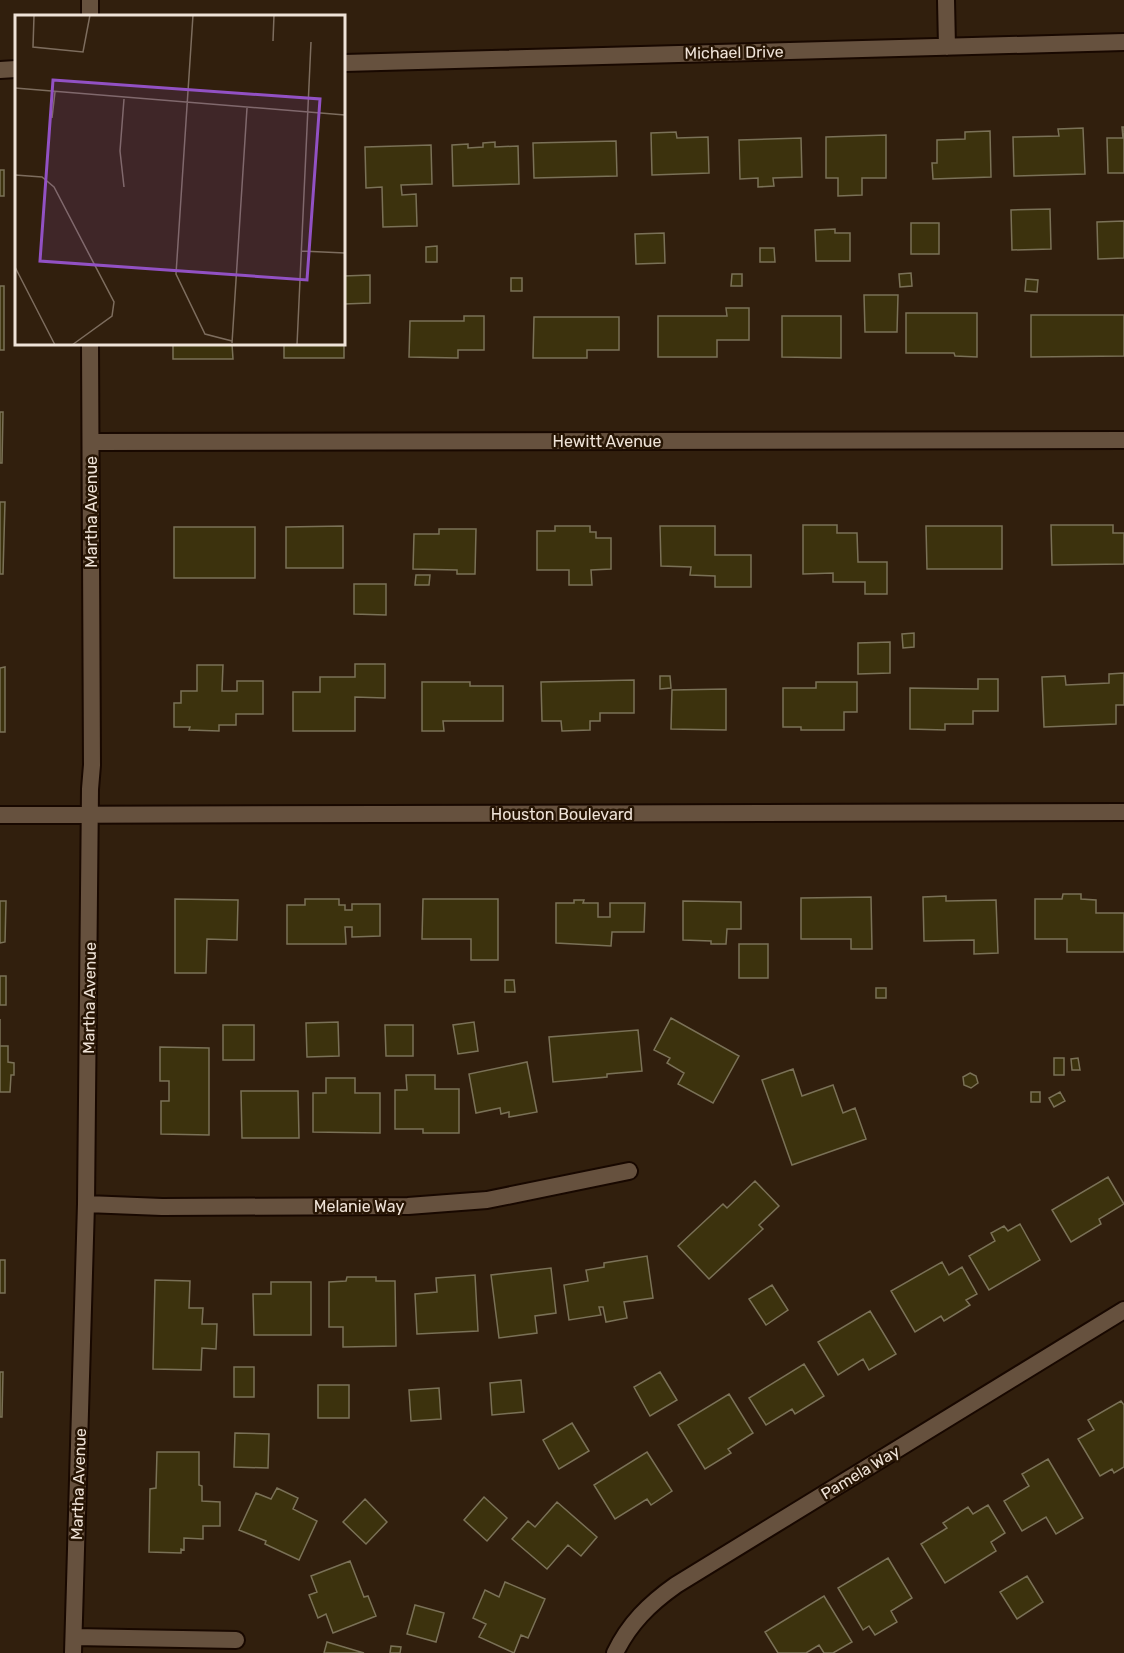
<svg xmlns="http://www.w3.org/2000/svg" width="1124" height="1653" font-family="Rubik,sans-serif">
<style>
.building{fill:#3c320d;stroke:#7a7157;stroke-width:1.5}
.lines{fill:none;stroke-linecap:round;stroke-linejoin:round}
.minor-casing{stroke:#180800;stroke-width:20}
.minor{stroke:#66513e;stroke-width:16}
.labels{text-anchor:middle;stroke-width:5;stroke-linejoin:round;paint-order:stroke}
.street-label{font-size:16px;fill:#efe3d8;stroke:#271504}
.inset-road{fill:none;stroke:#7d6d5e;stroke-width:1.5}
.view{fill:#9251c4;fill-opacity:0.15;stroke:#9251c4;stroke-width:3}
.inset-edge{fill:none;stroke:#efe3d8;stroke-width:3}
</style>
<rect width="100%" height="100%" fill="#311f0d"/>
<!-- building -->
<path class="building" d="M1122,127H1124V173H1108L1107,138H1123Z
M1083,128L1085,174L1014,176L1013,137L1059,136L1058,129Z
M990,131L991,177L933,179L932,163H937V140L965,139V132Z
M676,132L677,138L708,137L709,173L652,175L651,133Z
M886,135V178H862V195L838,196V178H826V137Z
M801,138L802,177L773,178L774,186L758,187V178L740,179L739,140Z
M616,141L617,176L534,178L533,143Z
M495,142V147L518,146L519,184L453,186L452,145L468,144V148L483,147V143Z
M431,145L432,184L401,185L402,195L416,194L417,226L383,227L382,187L366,188L365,147Z
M0,170H4V196H0Z
M1050,209L1051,249L1012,250L1011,210Z
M1124,221V258L1098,259L1097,222Z
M911,223H939V254H911Z
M835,229V233H850V261H816L815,230Z
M664,233L665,263L636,264L635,234Z
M437,246V262H426V247Z
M760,248H774L775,262H760Z
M911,273L912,286L900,287L899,274Z
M732,274H742V286H731Z
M370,275V303L344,304V276Z
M511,278H522V291H511Z
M1026,279L1038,280L1037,292L1025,291Z
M0,286H4V350H0Z
M864,295H898L897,332H865Z
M726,308H749V340H717V357H658V316H727Z
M906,313H977V357L955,356L954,353H906Z
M1031,315H1124V356L1031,357Z
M464,316H484V350H458V358L409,357L410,321H464Z
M782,316H841V358L782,357Z
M534,317H619V350H587V358H533Z
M344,318V358H284V344H344Z
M173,344H232L233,359H173Z
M0,412H3L2,463H0Z
M0,502H5L3,574H0Z
M803,525H837V533H857L858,562H887V594H865V582H833V573L803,574Z
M1051,525H1113V533H1124V564L1052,565Z
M343,526V568H286V527Z
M555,526H590V532H596V538H611V569L591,570L592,585H569V570H537V531H555Z
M660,526H715V555H751V587H715V576L690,575L691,567L661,566Z
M926,526H1002V569H927Z
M174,527H255V578H174Z
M439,529H476L475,574H457V570L413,569L414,534H439Z
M416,575H430L429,585H415Z
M354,584H386V615L354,614Z
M914,633V647L903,648L902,634Z
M890,642V673L858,674V643Z
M355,664H385V698L355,697V731H293V692H320V677H355Z
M197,665H223L222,691H237V681H263V714H236V725H219V731L189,730L190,727H174V703H181V691H197Z
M5,667V732H0V668Z
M1124,673V705H1116V724L1044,727L1042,677L1065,676L1066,685L1109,683V674Z
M660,676H670L671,688L660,689Z
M978,679H998V711H973V724H945V730L910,729V688L978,689Z
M634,680V713H600V721H590V730L562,731L561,721H542L541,682Z
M422,682H470V686H503V721H443L444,731H422Z
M816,682H857V712H844V730H801V727H783V688H816Z
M726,689V730L671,729L672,690Z
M1063,894H1081V899L1096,900V913H1124V952H1067V939H1035V899H1062Z
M946,896V901L996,900L998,953L974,954V940L924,941L923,897Z
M871,897L872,949H851V939H801V898Z
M175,899L238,900L237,940L207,939L206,973H175Z
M305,899H339V905H345V910H352V904H380V936L352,937V927H345L346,944H287V905H305Z
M423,899H498V960H471V939H422Z
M574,900H584L583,903H598V917H610V903H645L644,932H612L611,946L556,943V903H574Z
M0,901H6L5,942L0,943Z
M683,901L741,902V929H727L726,944H711V941L683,940Z
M739,944H768V978H739Z
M0,976H6V1005H0Z
M505,980H514L515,992H505Z
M876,988H886V998H876Z
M671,1018L739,1056L713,1103L678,1084L684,1073L667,1063L670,1058L654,1050Z
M0,1019V1046H8V1062L14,1063V1075H11L10,1092H0Z
M338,1022L339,1056L307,1057L306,1023Z
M474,1022L478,1051L458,1054L453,1025Z
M223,1025H254V1060H223Z
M385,1025H413V1056H386Z
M638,1030L642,1071L607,1074V1077L553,1082L549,1037Z
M160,1047L209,1048V1135L161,1134V1101H169V1081H160Z
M1054,1058H1064V1075H1054Z
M1078,1058L1080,1070H1072L1071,1059Z
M527,1062L537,1112L509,1117V1112L501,1114L500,1108L476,1113L469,1074Z
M793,1069L802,1096L833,1085L843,1113L855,1108L866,1139L792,1165L762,1080Z
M970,1073L976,1076L978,1083L971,1088L964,1085L963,1077Z
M406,1075H435V1089H459V1133H423V1129H395V1090H407Z
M326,1078H355V1093H380V1133L313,1132V1093H326Z
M241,1091H298L299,1138H242Z
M1031,1092H1040V1102H1031Z
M1060,1092L1065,1101L1054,1107L1049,1098Z
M1108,1177L1124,1204L1099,1219L1101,1224L1071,1242L1052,1210Z
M755,1181L779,1206L759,1225L763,1229L709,1279L678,1246L723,1204L727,1208Z
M1020,1224L1040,1260L989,1290L969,1256L995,1241L991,1233L1004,1226L1008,1231Z
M647,1256L653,1298L624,1302L627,1318L606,1322L603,1307H599L601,1315L569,1320L564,1285L588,1281L586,1270L604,1267V1263Z
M0,1260H5V1293H0Z
M942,1262L949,1275L962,1267L977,1294L966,1300L970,1305L944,1321L941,1316L915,1332L891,1291Z
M551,1268L556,1313L535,1316L537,1333L499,1338L491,1275Z
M475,1275L478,1331L417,1334L415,1294L437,1292L436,1278Z
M347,1277H376V1281H395L396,1346L343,1347V1327H329V1282L346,1281Z
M155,1280L190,1281L189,1308H203L202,1324H217L216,1349L202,1348L201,1370L153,1369Z
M271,1282H311V1335H254L253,1294H271Z
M772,1285L788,1310L766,1325L749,1299Z
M870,1311L896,1354L869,1370L863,1359L838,1375L818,1342Z
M804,1364L824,1396L795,1414L792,1409L766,1425L749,1398Z
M234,1367H254V1397H234Z
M0,1372H3L2,1417H0Z
M660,1372L677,1400L650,1416L634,1387Z
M521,1380L524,1412L492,1415L490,1383Z
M318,1385H349V1418H318Z
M439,1388L441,1419L411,1421L409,1390Z
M729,1394L753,1433L728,1449L731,1453L705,1469L678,1425Z
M1121,1401L1124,1405V1467L1114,1473L1112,1469L1100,1476L1078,1439L1094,1430L1088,1420Z
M572,1423L589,1451L559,1469L543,1440Z
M235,1433L269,1434L268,1468L234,1467Z
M157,1452H199V1485L202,1486V1501L220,1502V1526H203V1539L184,1538V1550L181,1549V1553L149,1552L150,1489L156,1488Z
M647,1452L672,1491L651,1505L647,1499L615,1519L594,1485Z
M1048,1459L1083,1518L1056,1534L1046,1517L1022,1531L1004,1501L1029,1486L1022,1474Z
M277,1488L298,1498L293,1509L317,1521L299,1560L265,1544L266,1541L239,1530L256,1493L271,1499Z
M484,1497L507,1518L487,1541L464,1520Z
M365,1499L387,1522L366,1544L343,1522Z
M557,1502L597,1537L581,1556L568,1545L547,1569L512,1539L528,1521L535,1527Z
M988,1505L1005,1533L991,1542L996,1551L945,1583L921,1544L947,1528L943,1523L968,1507L973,1514Z
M888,1558L912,1598L891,1611L897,1622L875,1635L869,1626L863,1630L838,1588Z
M350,1561L364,1597L368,1596L376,1616L333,1633L326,1614L318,1618L309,1595L317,1592L311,1576Z
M1027,1576L1043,1602L1017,1619L1000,1592Z
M505,1582L545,1599L528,1638L521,1635L514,1653L479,1637L486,1624L473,1618L485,1590L499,1597Z
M824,1596L852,1642L833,1653H824L819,1645L806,1653H778L765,1632Z
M415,1605L444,1613L436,1642L407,1634Z
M327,1642L364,1653H324Z
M391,1646L401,1647L400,1653H390Z"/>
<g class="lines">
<!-- minor casing -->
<g class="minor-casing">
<path id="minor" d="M90,0V16
M946,0L947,47
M344,63L1124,42
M0,70L16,69
M91,442L1124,440
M0,815L1124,812
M86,1204L162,1207L408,1206L487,1200L629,1171
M74,1637L236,1640
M73,1653L86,1204L90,789L92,765L90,344
M615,1653C629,1624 649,1604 676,1585L1124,1310"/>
</g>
<!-- minor -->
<use href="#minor" class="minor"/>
</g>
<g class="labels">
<!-- street labels -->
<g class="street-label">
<text transform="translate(734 52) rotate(-1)" y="6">Michael Drive</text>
<text x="607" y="447">Hewitt Avenue</text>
<text transform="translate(91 512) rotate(-90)" y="6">Martha Avenue</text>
<text x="562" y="820">Houston Boulevard</text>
<text transform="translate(89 998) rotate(-89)" y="6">Martha Avenue</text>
<text x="359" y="1212">Melanie Way</text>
<text transform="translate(860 1472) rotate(-31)" y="6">Pamela Way</text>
<text transform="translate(78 1484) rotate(-88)" y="6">Martha Avenue</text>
</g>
</g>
<!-- overview -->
<g transform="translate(15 15)">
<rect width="330" height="330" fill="#311f0d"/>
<path class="inset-road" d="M178,0L161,259L190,319L217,326M19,1L18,32L68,37L75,0M258,26L259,0M0,73L330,100M37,103L40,77M0,160L27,162L39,172L99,287L97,301L57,330M109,172L105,136L109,84M286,236L330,238M0,252L40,330M217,328L232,93M282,330L296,27"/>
<path class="view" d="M38,65L305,84L292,265L25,246Z"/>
<rect width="330" height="330" class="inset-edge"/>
</g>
</svg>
